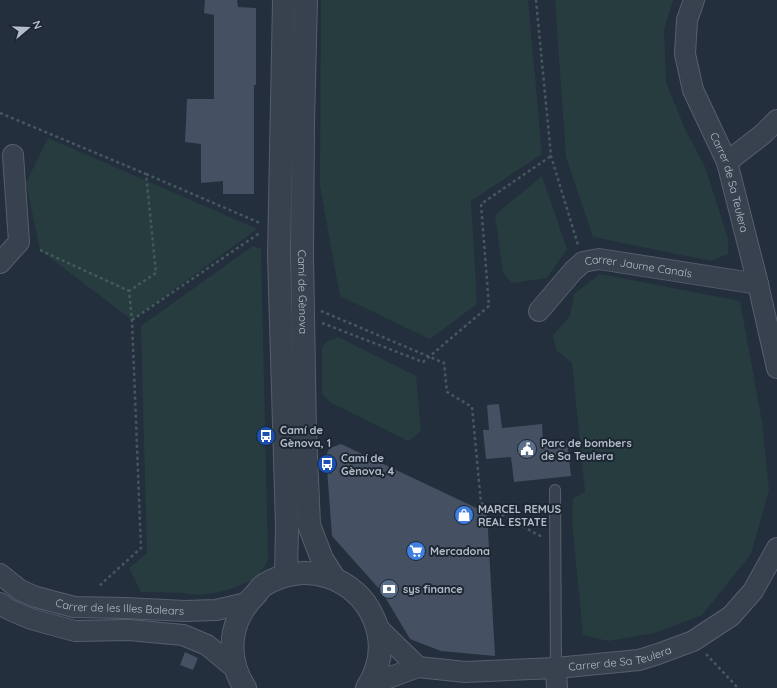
<svg xmlns="http://www.w3.org/2000/svg" width="777" height="688" font-family="Quicksand,sans-serif">
<style>
.green{fill:#263c3f}
.building{fill:#455162}
.lines{fill:none;stroke-linecap:round;stroke-linejoin:round}
.service-casing{stroke:#565f6c;stroke-width:12}
.minor-casing{stroke:#565f6c;stroke-width:22}
.tertiary-casing{stroke:#565f6c;stroke-width:24}
.path{stroke:#44595c;stroke-width:2.5;stroke-dasharray:3 3;stroke-linecap:butt}
.service{stroke:#38414e;stroke-width:10}
.minor{stroke:#38414e;stroke-width:20}
.tertiary{stroke:#38414e;stroke-width:22}
.labels{text-anchor:middle;stroke-width:4;stroke-linejoin:round;paint-order:stroke}
.street-label{font-size:11px;fill:#b4bcc9;stroke:#1d2633}
.poi-label{font-size:11px;font-weight:bold;fill:#b4bcc9;stroke:#1d2633;text-anchor:start}
</style>
<rect width="100%" height="100%" fill="#242f3e"/>
<!-- green -->
<path class="green" d="M321,0H528L542,154L471,201L477,304L430,339L340,296L320,186Z
M555,0H673L664,30L666,82L685,129L705,167L728,238V254L711,261L593,237L566,157Z
M48,138L257,229L132,320L40,250L26,183Z
M542,176L567,249L547,278L512,283L503,273L495,215Z
M253,246L261,249L268,560C265,565 262,572 257,576C242,588 203,599 185,593L141,592L129,568L147,553L141,326Z
M600,274L740,301L762,422L769,490L751,554L702,615L655,633L608,641L583,635L572,522L573,498L585,492L572,363L556,350L553,335L570,316L574,294Z
M338,337L416,376L421,431L409,441L331,403L322,394V347L326,342Z"/>
<!-- building -->
<path class="building" d="M205,0H237L238,7L256,8V85H254V194H223V181L201,183V144L185,142L187,99H214V15L204,13Z
M499,404L502,428L542,424L543,442L567,440L571,476L514,482L511,457L486,459L483,430H489L487,405Z
M341,444L487,513L495,656L441,651L410,639L382,592L332,536L326,455L330,448Z
M185,652L198,658L193,670L180,665Z"/>
<g class="lines">
<!-- service casing -->
<g class="service-casing">
<path id="service" d="M555,490L556,668"/>
</g>
<!-- minor casing -->
<g class="minor-casing">
<g id="minor">
<path id="s1" d="M694,0L687,20L685,54L693,90L727,162L758,284L777,368"/>
<path d="M727,162L763,134L777,120"/>
<path d="M0,263L19,242L13,155"/>
<path id="s2" d="M539,311L573,271L583,262L599,259L758,284"/>
<path id="s3" d="M0,574L20,590L36,597L74,607L125,608L185,611L216,610L246,603"/>
<path d="M0,603L8,609L31,619L75,631L129,630L183,635L207,645L236,669"/>
<path id="s4" d="M418,667L465,672L556,668L639,660L658,654L693,641L731,616L753,591L777,548"/>
<path d="M556,668L557,688"/>
<path d="M369,685L418,667L379,629"/>
</g>
</g>
<!-- tertiary casing -->
<g class="tertiary-casing">
<g id="tertiary">
<path d="M284,0L279,255L287,526L286,575"/>
<path id="s5" d="M306,0L303,123L302,255L305,433L309,525L322,559L334,578"/>
<path d="M245,688C225,657 229,620 256,594C258,591 261,587 264,585C304,560 356,576 374,619C384,643 381,666 367,688"/>
</g>
</g>
<!-- path -->
<path class="path" d="M536,0L551,156L578,245
M0,113L146,174L156,273L129,291
M146,174L260,223
M40,250L129,291L132,320L141,548L98,587
M321,311L444,363L447,392L472,407L481,503L542,537
M132,320L261,232
M322,323L423,362L489,306L481,204L551,156
M706,654L738,688"/>
<!-- service -->
<use href="#service" class="service"/>
<!-- minor -->
<use href="#minor" class="minor"/>
<!-- tertiary -->
<use href="#tertiary" class="tertiary"/>
</g>
<!-- icons -->
<defs>
<g id="bus-disc" transform="scale(1)"><circle r="9.5" fill="#1a4fb4" stroke="#1d2633"/><path d="M-5-6H5V4H4V6H2V4H-2V6H-4V4H-5ZM-3.5-4V0h7V-4ZM-3.5 1.2v1.5H-2V1.2ZM2 1.2v1.5H3.5V1.2Z" fill="#fff"/></g>
<g id="civic-disc" transform="scale(1)"><circle r="9.5" fill="#5c6f8a" stroke="#1d2633"/><path d="M-.6-6.5H3V-4.5H.6V-3L4-1V1h2V6H-6V1h2V-1L-.6-3ZM-1.2 2.5V6h2.4V2.5Z" fill="#fff"/></g>
<g id="shop-disc" transform="scale(1)"><circle r="9.5" fill="#3f7fe0" stroke="#1d2633"/><path d="M-5-2.5h2.3a2.7 3.5 0 0 1 5.4 0H5L5.5 6h-11ZM-1.5-2.5h3a1.5 2.3 0 0 0-3 0Z" fill="#fff"/></g>
<g id="supermarket-disc" transform="scale(1)"><circle r="9.5" fill="#3f7fe0" stroke="#1d2633"/><path d="M-6-5.5h2.5l.6 2H6L4.5 2H-2.5L-4.4-4H-6ZM-1.5 3.2a1.3 1.3 0 1 0 .1 0ZM3 3.2a1.3 1.3 0 1 0 .1 0Z" fill="#fff"/></g>
<g id="bank-disc" transform="scale(1)"><circle r="9.5" fill="#5c6f8a" stroke="#1d2633"/><path d="M-6-4H6V4H-6ZM0-2.3a2.3 2.3 0 1 0 0 4.6a2.3 2.3 0 1 0 0-4.6Z" fill="#fff"/></g>
</defs>
<g fill-rule="evenodd">
<use href="#bus-disc" x="266" y="436"/>
<use href="#civic-disc" x="527" y="449"/>
<use href="#bus-disc" x="327" y="464"/>
<use href="#shop-disc" x="464" y="515"/>
<use href="#supermarket-disc" x="416" y="551"/>
<use href="#bank-disc" x="389" y="589"/>
</g>
<g class="labels">
<!-- street labels -->
<g class="street-label">
<text dy="4" stroke="none"><textPath href="#s1" startOffset="192">Carrer de Sa Teulera</textPath></text>
<text dy="4" stroke="none"><textPath href="#s2" startOffset="122">Carrer Jaume Canals</textPath></text>
<text dy="4" stroke="none"><textPath href="#s5" startOffset="292">Camí de Gènova</textPath></text>
<text dy="4" stroke="none"><textPath href="#s3" startOffset="128">Carrer de les Illes Balears</textPath></text>
<text dy="4" stroke="none"><textPath href="#s4" startOffset="203">Carrer de Sa Teulera</textPath></text>
</g>
<!-- poi labels -->
<g class="poi-label">
<text x="280" y="434">Camí de<tspan x="280" dy="13">Gènova, 1</tspan></text>
<text x="541" y="447">Parc de bombers<tspan x="541" dy="13">de Sa Teulera</tspan></text>
<text x="341" y="462">Camí de<tspan x="341" dy="13">Gènova, 4</tspan></text>
<text x="478" y="513">MARCEL REMUS<tspan x="478" dy="13">REAL ESTATE</tspan></text>
<text x="430" y="555">Mercadona</text>
<text x="403" y="593">sys finance</text>
</g>
</g>
<!-- north arrow -->
<g transform="translate(28 28) rotate(71)" stroke="#1d2633" stroke-width="3" paint-order="stroke">
<path d="M0-3L7 15L0 10L-7 15Z" fill="#b4bcc9"/>
<text y="-6" font-size="11" font-weight="bold" text-anchor="middle" fill="#b4bcc9">N</text>
</g>
</svg>
